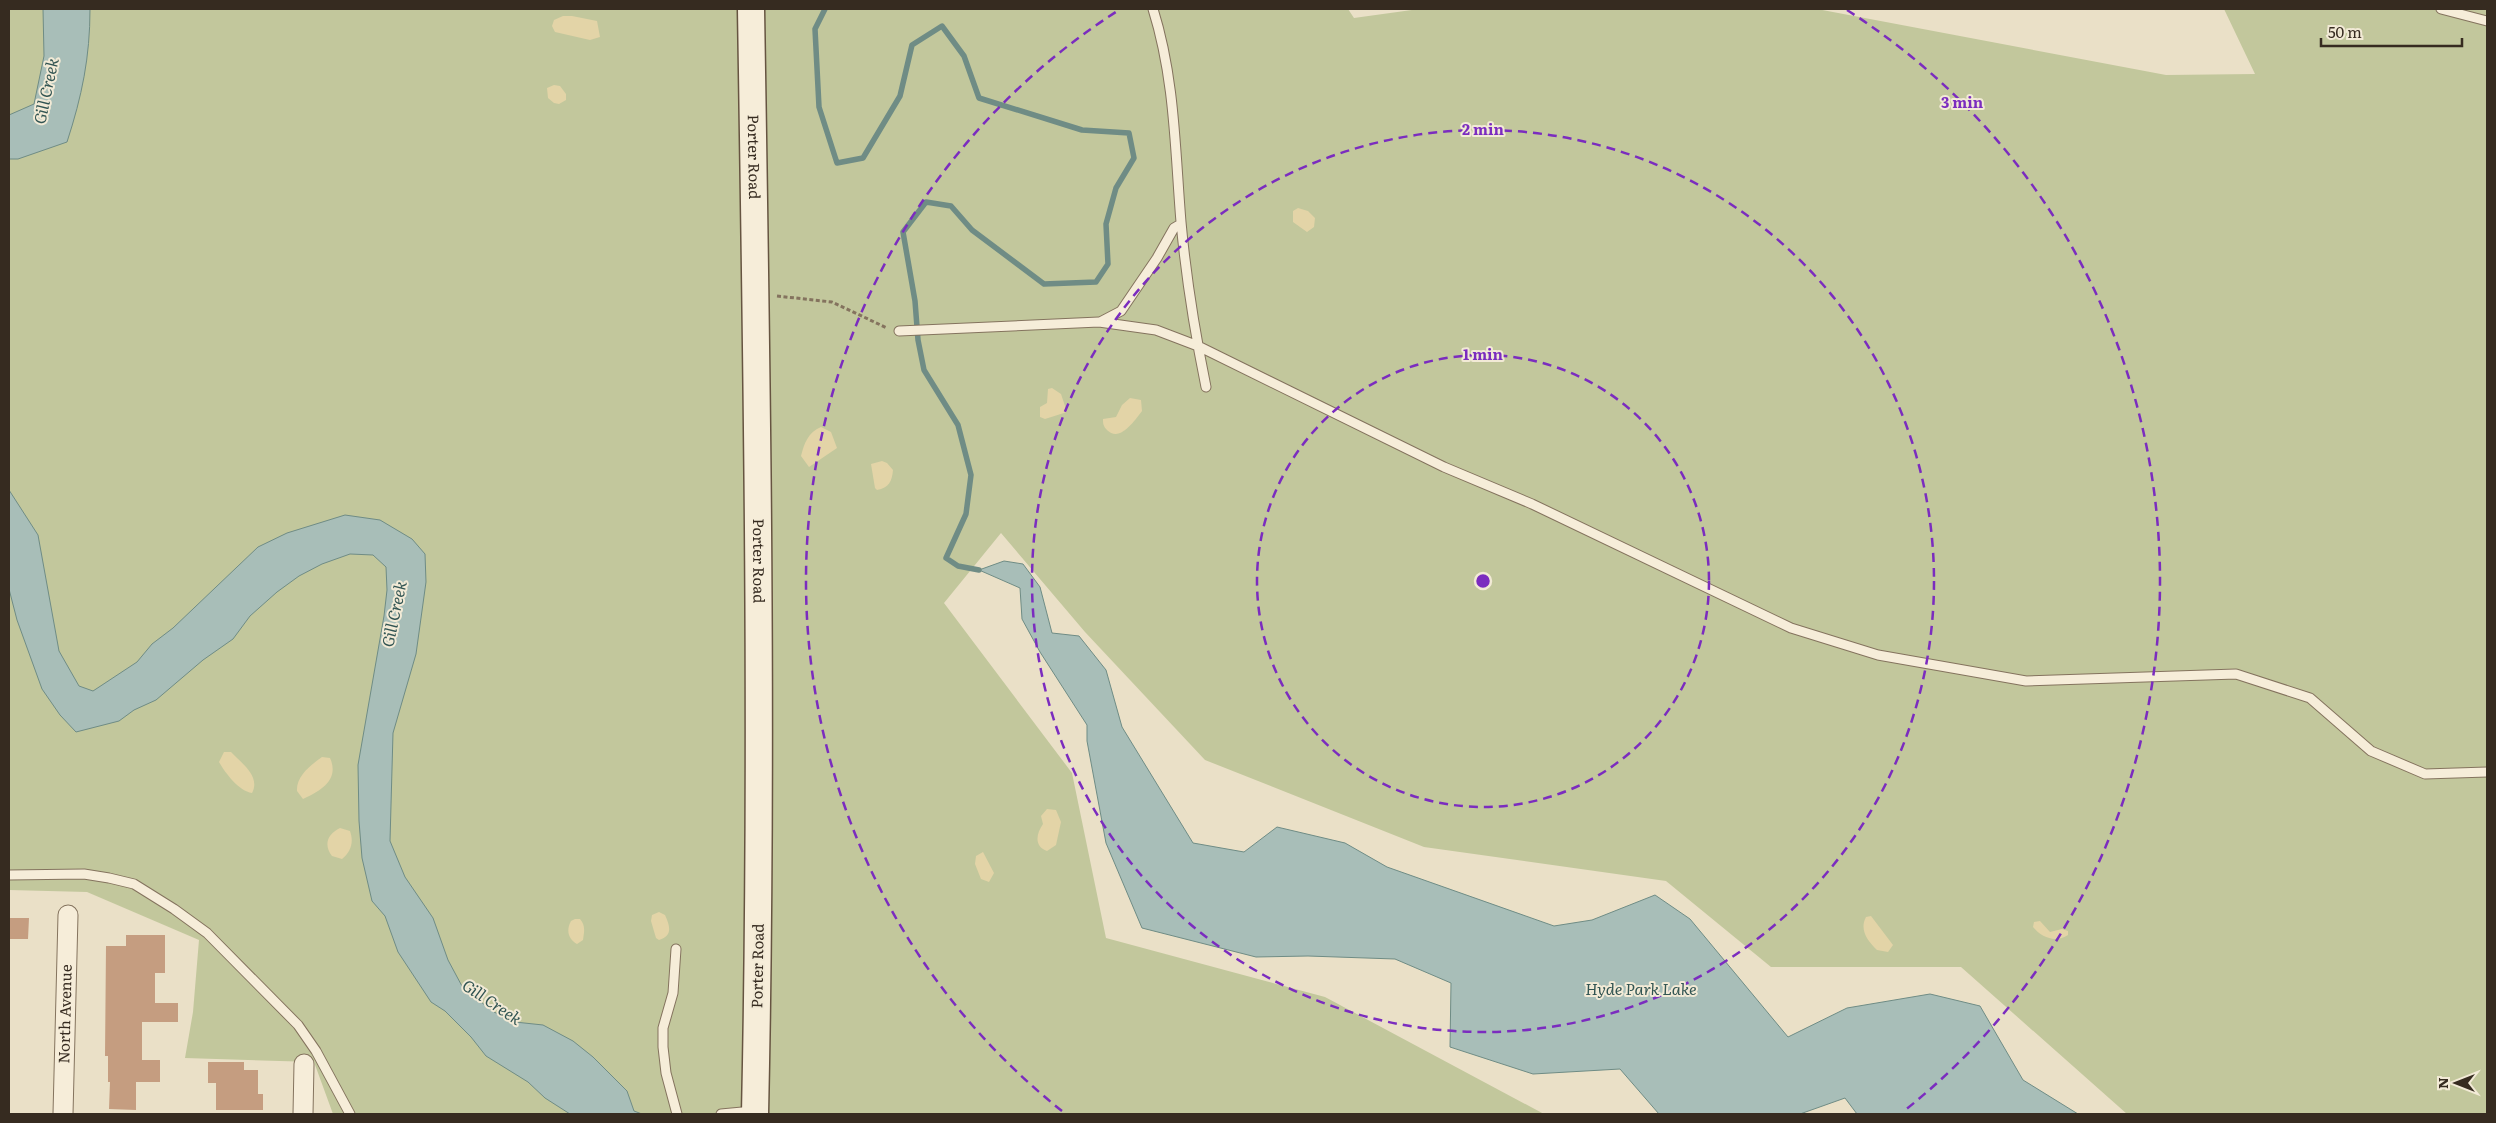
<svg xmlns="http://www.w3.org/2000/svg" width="2496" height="1123" font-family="Literata,serif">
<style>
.green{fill:#c2c79c}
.sand{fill:#e3d4a7}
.water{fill:#a8beb8;stroke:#6f8c85}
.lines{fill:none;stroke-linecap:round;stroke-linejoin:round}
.stream{stroke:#6f8c85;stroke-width:5.5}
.building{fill:#c59d80}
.lane-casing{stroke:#84735e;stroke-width:11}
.street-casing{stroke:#84735e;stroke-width:21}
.secondary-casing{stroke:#665441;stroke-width:29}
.path{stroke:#84735e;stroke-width:3;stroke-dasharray:4 2.5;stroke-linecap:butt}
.lane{stroke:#f6edd9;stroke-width:9}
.street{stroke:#f6edd9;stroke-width:19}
.secondary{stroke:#f6edd9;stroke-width:26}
.ring{fill:none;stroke:#7b2cbf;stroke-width:2.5;stroke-dasharray:9 6}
.labels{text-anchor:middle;stroke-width:4;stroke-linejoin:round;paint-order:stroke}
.street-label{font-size:15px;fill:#362b20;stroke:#f2ead6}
.water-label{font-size:16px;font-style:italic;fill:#315452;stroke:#f2ead6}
.centre{fill:#7b2cbf;stroke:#f2ead6;stroke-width:2.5}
.ring-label{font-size:15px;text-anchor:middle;font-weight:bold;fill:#7b2cbf;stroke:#f2ead6;stroke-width:4;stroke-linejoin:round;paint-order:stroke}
</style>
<rect width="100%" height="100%" fill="#eae0c7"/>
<!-- green -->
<path class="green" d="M9,9H1348L1354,18L1419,9H1817L2166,75L2255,74L2224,9H2487V1114H2127L1961,967H1771L1666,881L1424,847L1205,760L1085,632L1001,533L944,603L1072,773L1106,938L1325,997L1544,1114H333L314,1062L185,1058L193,1012L199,940L87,892L9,890Z"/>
<!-- sand -->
<path class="sand" d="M563,16H572L597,21L600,37L590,40L555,32L552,26L554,20Z
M554,85L560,86L566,94V100L559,104L554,103L548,98L547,88Z
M1298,208L1308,211L1315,218L1314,227L1307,232L1293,222V211Z
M1052,388L1061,394L1067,412L1045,419L1040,417V407L1047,403L1048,389Z
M1130,398L1141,400L1142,411C1135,420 1120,443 1107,430C1103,426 1103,423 1103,419L1116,417L1122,405Z
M821,427L831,432L837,448L809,467L801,456C804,444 808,432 821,427Z
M882,461L887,463L893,470C892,481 889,488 877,490L875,488L871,464Z
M224,752H231C241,763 261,776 252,793C239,791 226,774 219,762Z
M322,757L330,758C340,780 320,791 303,799L297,791C296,776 311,765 322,757Z
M1047,809L1056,810L1061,822L1056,845L1047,851C1034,846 1036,834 1043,824L1041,816Z
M340,828L350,831C354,842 351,852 342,859L332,856C323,844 328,834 340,828Z
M983,852L994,873L989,882L981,879L975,864L976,856Z
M659,912L665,915C670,926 673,936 659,940L656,938L651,921L652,915Z
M1871,916L1893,945L1888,952L1877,950C1868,941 1859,930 1866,917Z
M575,919H580C586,926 584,932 583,940L577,944C568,939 566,930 571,921Z
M2040,921L2050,932L2062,929L2068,931V935C2056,943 2042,938 2033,927L2034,922Z"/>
<!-- water -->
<path class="water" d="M43,9H90C90,57 82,96 67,142L18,159H9V115L34,104L44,56Z
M9,490L38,535L59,651L79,686L93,691L137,662L152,644L173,628L258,547L287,533L345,515L380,520L412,539L425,554L426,582L416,654L393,733L390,841L405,877L433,918L448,960L463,988L494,1012L515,1022L543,1025L573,1041L593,1057L627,1091L634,1111L642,1114H570L545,1098L528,1082L486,1056L471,1037L445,1011L431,1002L398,952L385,916L372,901L362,858L359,821L358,765L384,616L387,590L386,567L373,555L350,554L322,564L299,576L277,592L250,616L233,639L203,660L156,700L134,710L119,721L76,732L60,715L42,689L17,620L9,589Z
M1004,561L1023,564L1040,587L1052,633L1079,636L1106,670L1122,727L1193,843L1244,852L1277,827L1345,843L1387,867L1554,926L1592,920L1655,895L1690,919L1788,1037L1847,1008L1930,994L1980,1006L2023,1080L2078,1114H1857L1845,1098L1800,1114H1659L1620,1069L1533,1074L1450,1047L1451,983L1395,959L1308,956L1256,957L1142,928L1106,843L1087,741V725L1040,652L1022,619L1020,588L979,570Z"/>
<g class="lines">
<!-- stream -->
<path class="stream" d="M825,9L815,29L819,107L837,163L863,158L900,96L912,45L942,26L964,56L979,98L1082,130L1129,133L1134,158L1116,188L1106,224L1108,264L1096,282L1044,284L972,230L951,206L926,202L903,232L915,301L918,340L924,370L958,425L971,475L966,514L946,558L958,566L979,570"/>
</g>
<!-- building -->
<path class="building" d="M9,918H29L28,939H9Z
M126,935H165V973H155V1003H178V1022H142V1060H160V1082H136V1110L109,1109L110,1082H108V1056H105L106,946H126Z
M208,1062H244V1070H258V1094H263V1110H216V1083H208Z"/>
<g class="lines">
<!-- lane casing -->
<g class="lane-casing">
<path id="lane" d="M1153,9C1175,79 1175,150 1181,222C1186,277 1195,333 1206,387
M2441,9L2487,21
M1100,322L1121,311L1157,258L1174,228L1181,224
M899,331L1099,322L1156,330L1198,346L1444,467L1532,504L1791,628L1878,655L2026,681L2236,674L2310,698L2371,751L2425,774L2487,772
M9,875L84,874L109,878L134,884L174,909L207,933L298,1025L316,1051L350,1114
M676,949L673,993L663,1028V1047L666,1073L677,1114
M721,1114L753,1111"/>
</g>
<!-- street casing -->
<g class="street-casing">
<g id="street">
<path id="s1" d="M63,1114L68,915"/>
<path d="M303,1114L304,1064"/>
</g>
</g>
<!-- secondary casing -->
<g class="secondary-casing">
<g id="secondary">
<path id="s2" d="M751,9C757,377 763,746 755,1114"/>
</g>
</g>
<!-- path -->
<path class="path" d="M777,296L832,302L887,328"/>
<!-- lane -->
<use href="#lane" class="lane"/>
<!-- street -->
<use href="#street" class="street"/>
<!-- secondary -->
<use href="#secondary" class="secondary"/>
</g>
<!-- distance rings -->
<g class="ring">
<circle cx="1483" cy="581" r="226"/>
<circle cx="1483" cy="581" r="451"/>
<path d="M1062 1111A677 677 0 0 1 1119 10M1847 10A677 677 0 0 1 1904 1111"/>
</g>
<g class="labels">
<!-- street labels -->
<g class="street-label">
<text dy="5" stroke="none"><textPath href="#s2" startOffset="148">Porter Road</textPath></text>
<text dy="5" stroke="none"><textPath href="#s2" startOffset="552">Porter Road</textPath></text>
<text transform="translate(758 966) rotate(-89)" y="5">Porter Road</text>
<text dy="5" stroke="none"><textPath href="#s1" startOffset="100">North Avenue</textPath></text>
</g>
<!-- water labels -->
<g class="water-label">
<text transform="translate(46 91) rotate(-78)" y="6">Gill Creek</text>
<text transform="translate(394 614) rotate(-78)" y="6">Gill Creek</text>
<text x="1641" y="995">Hyde Park Lake</text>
<text transform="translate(492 1002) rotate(34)" y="6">Gill Creek</text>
</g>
</g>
<circle cx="1483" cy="581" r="8" class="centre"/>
<g class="ring-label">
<text x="1962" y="108">3 min</text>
<text x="1483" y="135">2 min</text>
<text x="1483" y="360">1 min</text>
</g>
<!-- border -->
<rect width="2496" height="1123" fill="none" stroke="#362b20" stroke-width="20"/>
<!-- north arrow -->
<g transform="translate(2456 1083) rotate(270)" stroke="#f2ead6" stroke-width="4" paint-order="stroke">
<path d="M0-4L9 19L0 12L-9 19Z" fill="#362b20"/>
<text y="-8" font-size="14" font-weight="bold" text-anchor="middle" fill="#362b20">N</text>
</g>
<!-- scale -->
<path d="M2321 38v8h141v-8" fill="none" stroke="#362b20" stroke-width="2.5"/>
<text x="2328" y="38" font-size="15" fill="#362b20" stroke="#f2ead6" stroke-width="4" paint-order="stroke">50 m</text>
</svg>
